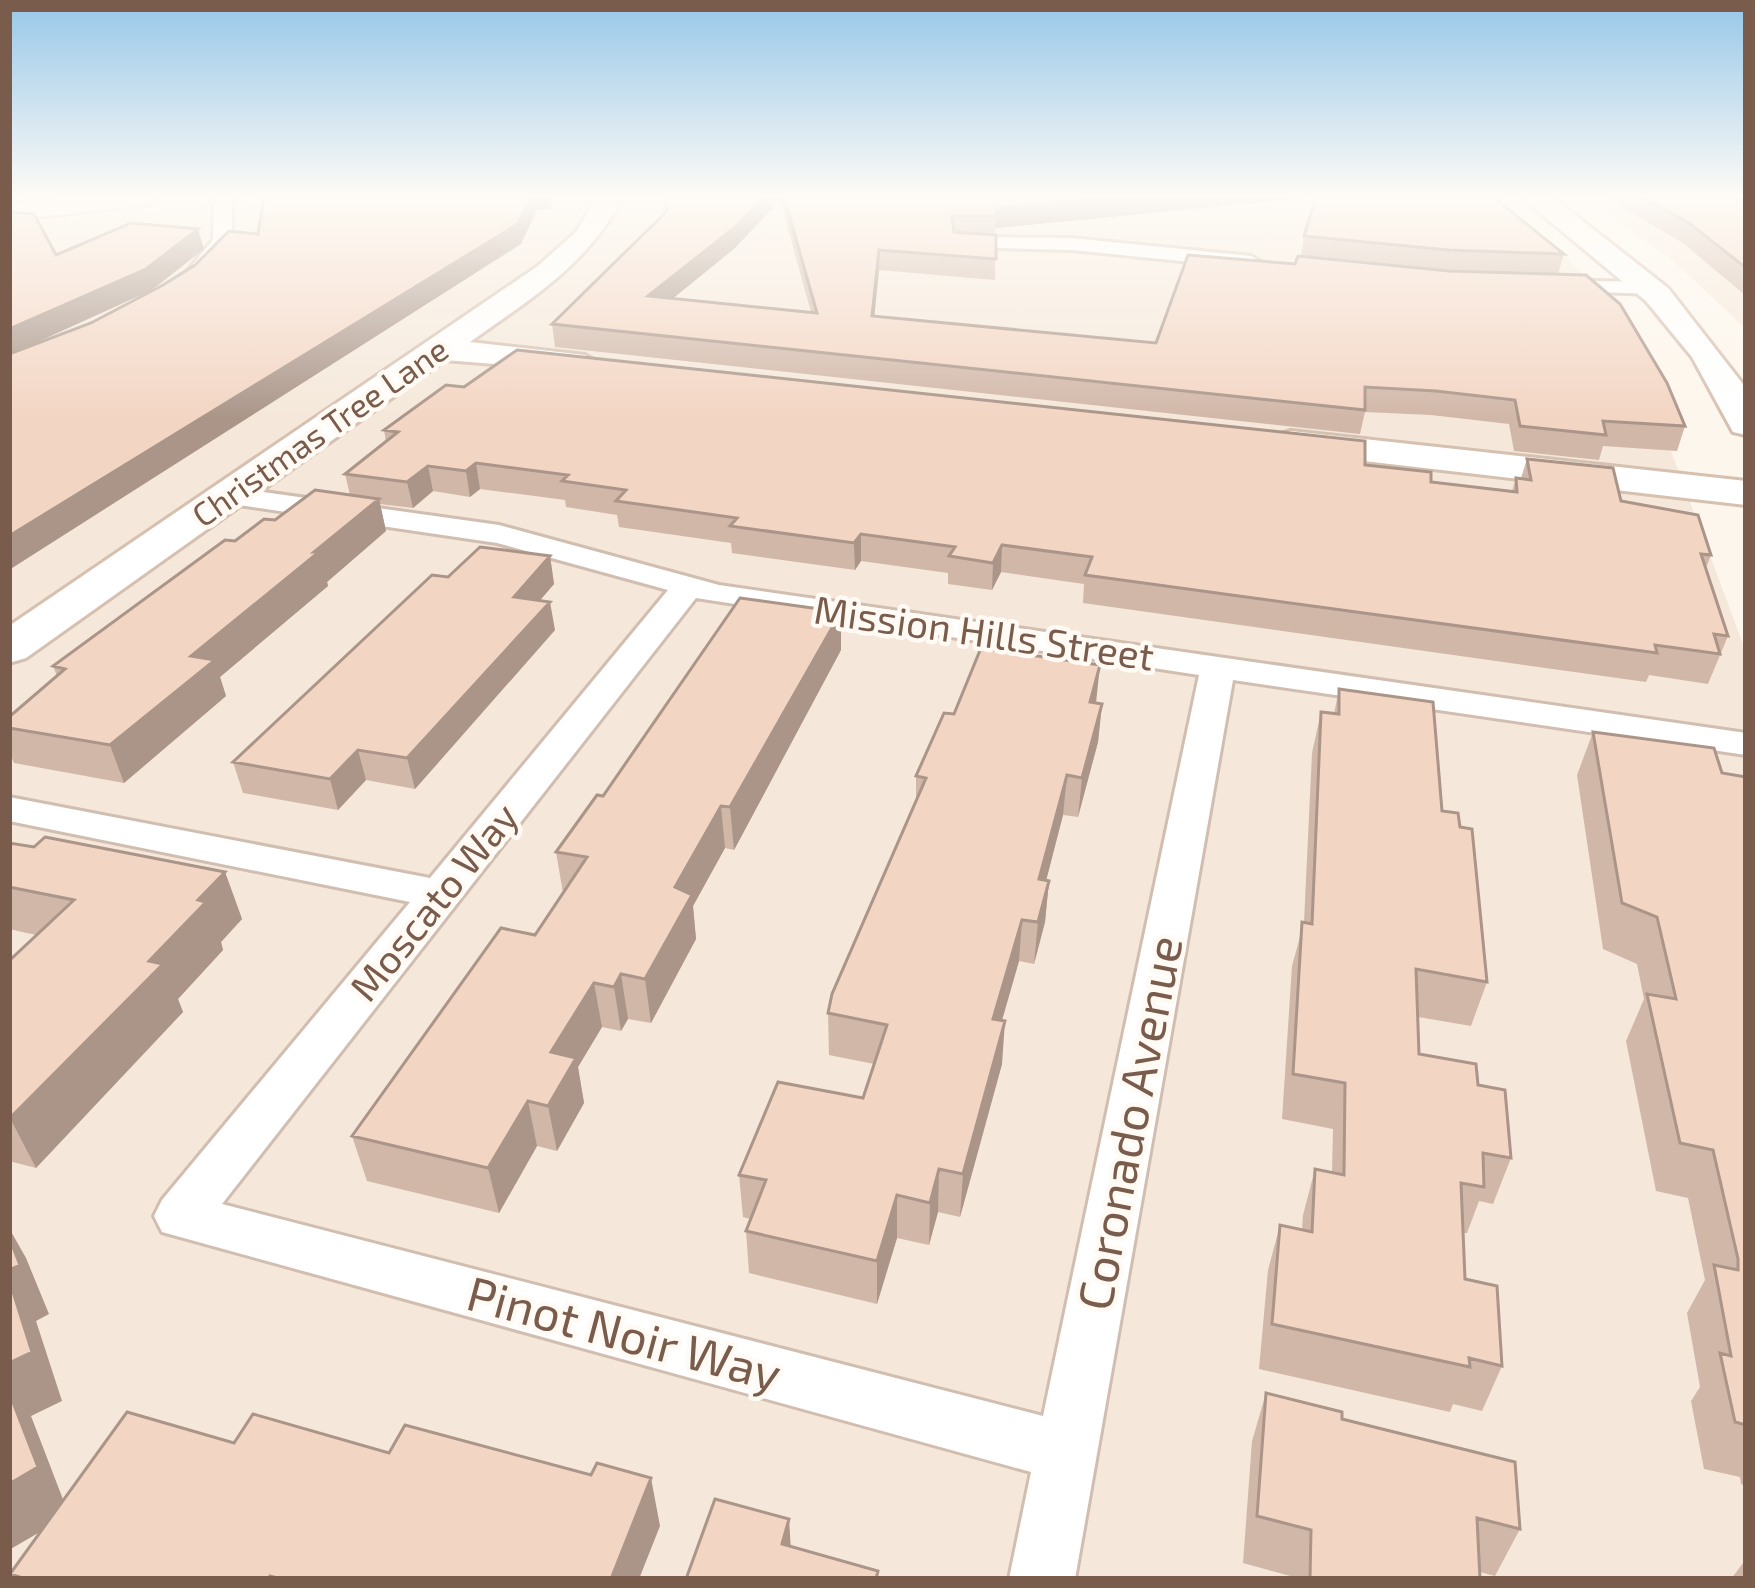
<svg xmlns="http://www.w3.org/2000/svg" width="1755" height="1588" font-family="'Exo 2',sans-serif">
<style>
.residential{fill:#f5e8da}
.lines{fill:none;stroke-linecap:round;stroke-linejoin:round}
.street-casing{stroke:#d1beb0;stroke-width:6}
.secondary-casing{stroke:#d6c0b0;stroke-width:6}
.street{fill:#fff;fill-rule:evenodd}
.secondary{fill:#fff;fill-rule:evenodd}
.wall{fill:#d1b7a8;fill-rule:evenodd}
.shaded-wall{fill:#aa9588}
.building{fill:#f3d5c3;stroke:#aa9588;stroke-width:3}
.labels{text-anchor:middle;stroke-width:9;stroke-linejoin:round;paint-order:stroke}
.far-street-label{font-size:33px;fill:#7a5c4d;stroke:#fffaf3}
.street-label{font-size:39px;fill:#7a5c4d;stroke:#fffaf3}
.near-street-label{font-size:48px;fill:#7a5c4d;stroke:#fffaf3}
</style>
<rect width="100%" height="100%" fill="#fdf6ec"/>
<!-- residential -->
<path class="residential" d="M269,197H1488L1563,253L1621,317L1746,652V1579H9V225Z
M1580,197H1746V329L1669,257Z"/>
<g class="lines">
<!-- street casing -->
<g class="street-casing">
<path id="street" d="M214,197H232V240L202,278H188L185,274L213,240Z
M962,237L1072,238L1251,256L1261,262L1251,268L1072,250L955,247V239Z
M1541,280L1651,282L1662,288L1651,294L1548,290L1541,288Z
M228,487L499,525L719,585L1746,733V755L1233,680L1075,1579H1009L1031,1472L162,1232L154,1216L162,1200L410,902L9,821V797L430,878L668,590L497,543L218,502L214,496ZM696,598L1199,675L1043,1416L222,1204Z"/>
</g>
<!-- secondary casing -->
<g class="secondary-casing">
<path id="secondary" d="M74,197H159L146,205L9,220V204Z
M597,197H623C586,266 533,297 470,342L585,355L602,365L597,372L445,360L26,658L9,663V626L538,266L577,231Z
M1521,197H1552L1668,288L1746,388V435L1733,432L1692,357L1646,301Z
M1291,431L1746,481V505L1277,451L1272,443L1277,435Z"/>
</g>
<!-- street -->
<use href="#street" class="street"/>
<!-- secondary -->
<use href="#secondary" class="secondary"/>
</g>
<!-- wall -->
<path class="wall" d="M663,197H1316L995,228V280L879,270L874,317L1156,343L1295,264L1301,256L1304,236L1564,254L1558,274L1685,426L1677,451L1603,446L1599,460L1514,451L1509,424L1431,415L1365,412L1360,434L555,347L552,324L666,212ZM780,200L811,312L673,298L735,248Z
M1604,197H1746V296L1683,243Z
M384,430L1365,465L1431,482L1512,491L1516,478H1521L1527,459L1621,501L1711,555L1706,568L1728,636L1708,684L1649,675L1646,682L1083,603L1084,584L1001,572L992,590L948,584V573L861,561L855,570L732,553L731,543L619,527L617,515L566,507L565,500L480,489L470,497L433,491L413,508L380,504L386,531L327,582L328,586L220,677L226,696L124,783L14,763L9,751V717L57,676L53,666L235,541L275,520L350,495L345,474L386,442Z
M550,556L554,584L540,600L555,630L415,789L366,780L338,810L243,793L233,762L448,577Z
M841,650L734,850L725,848L693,906L696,939L651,1023L628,1019L621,1031L602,1027L578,1067L584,1103L557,1151L537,1146L499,1213L367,1181L352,1136L535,935L563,893L556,852L603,796Z
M1339,689L1442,811L1487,982L1471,1026L1418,1017L1419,1054L1478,1085L1511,1158L1493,1204L1479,1201L1467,1233H1463L1465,1279L1502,1366L1482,1411L1453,1404L1450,1412L1259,1369L1268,1270L1280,1225L1302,1229L1303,1215L1315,1169L1332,1172L1333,1129L1282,1119L1292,966L1304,922L1312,753L1321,712L1334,714Z
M1096,703L1102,704L1098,742L1078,817L1063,815L1046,880L1049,881L1045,922L1034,964L1019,961L1002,1021V1064L960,1217L938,1212L929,1245L897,1238L877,1304L749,1273L746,1231L750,1219L743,1217L739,1175L863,1098L874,1064L829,1055L828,1013L916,802V776L954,714Z
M1593,732L1722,773L1746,777V1486L1741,1484L1740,1477L1704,1469L1691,1401L1700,1387L1687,1313L1705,1280L1688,1198L1656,1191L1626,1041L1644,999L1637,964L1603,949L1577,775Z
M9,843L225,872L242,919L221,942L223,950L178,999L183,1012L36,1168L9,1161V961L36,935L9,929Z
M1266,1393L1342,1419L1520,1529L1495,1576L1480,1572V1579H1294V1577L1243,1563L1252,1441Z
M1746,1559V1579H1731Z"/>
<!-- shaded-wall -->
<path class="shaded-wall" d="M531,197H551L552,209L537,210L521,244L9,570V536Z
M765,197H780V200L735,248L650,317L648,296Z
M1121,197H1316L995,228L996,208Z
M198,229L204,249L152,290L9,355V329Z
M879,250V270L872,339V316Z
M476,463L480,489L470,497L466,471Z
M428,466L433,491L413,508L407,482Z
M379,499L386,531L327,582L328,586L220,677L226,696L124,783L110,745L191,656Z
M861,534V561L855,570L854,543Z
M1002,545L1001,572L992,590L993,563Z
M550,556L554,584L519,625L514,597Z
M550,602L555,630L415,789L407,758Z
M841,612V650L734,850L730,807Z
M1100,665L1096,703L1090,702Z
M1102,704L1098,742L1078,817L1082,778Z
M358,750L366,780L338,810L330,779Z
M1067,775L1063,815L1036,920L1039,879Z
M721,806L725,848L693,906L696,939L651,1023L645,979L675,887Z
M225,872L242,919L221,942L223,950L178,999L183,1012L36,1168L10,1118L149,961L198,900Z
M1049,881L1045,922L1034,964L1038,922Z
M1022,920L1019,961L990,1061L993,1019Z
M621,974L628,1019L621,1031L614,987Z
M594,983L602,1027L578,1067L584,1103L557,1151L548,1106L551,1052Z
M1005,1021L1002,1064L960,1217L963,1174Z
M528,1101L537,1146L499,1213L488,1168Z
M939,1169L938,1212L929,1245L930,1203Z
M897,1195V1238L877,1304V1261Z
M9,1228L26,1258L49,1314L36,1321L62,1401L31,1416L69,1515L9,1550Z
M651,1478L660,1526L639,1579H611Z
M789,1519L792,1566L782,1544Z"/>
<!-- building -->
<path class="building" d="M264,197H531L518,224L9,536V354L91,323L163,285L195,265L229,231L258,234Z
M665,197H765L734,228L648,296L817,313L784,197H1121L996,208V216H952L954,232L996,235V259L879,250L872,316L1156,343L1188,255L1295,264L1298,256L1449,271L1586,275L1620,304L1667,383L1685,426L1603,421L1606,435L1520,426L1515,400L1436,391L1365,387V410L552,324L667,211Z
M1316,197H1493L1564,254L1449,250L1304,236Z
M1642,197H1746V268L1689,223Z
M9,212L34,214L56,255L131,223L198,229L146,269L9,329Z
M517,350L1365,441V465L1431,472V482L1517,492L1516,478L1531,480L1527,459L1613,468L1621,501L1698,515L1711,555L1701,554L1728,636L1714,634L1720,654L1655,645L1657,653L1085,575L1092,557L1002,545L993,563L949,556L955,547L861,534L854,543L730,526L737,518L616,501L626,490L562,481L568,475L476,463L466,471L428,466L407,482L345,474L398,432L384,430L446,385L464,387Z
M315,490L379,499L314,552H319L191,656L215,660L110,745L9,728V717L65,669L53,666L225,540L235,541L264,519L275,520Z
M480,547L550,556L514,597L550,602L407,758L358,750L330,779L233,762L432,575L448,577Z
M740,598L841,612L730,807L721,806L675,887L692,895L645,979L621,974L614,987L594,983L551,1052L576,1058L548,1106L528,1101L488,1168L352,1136L501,928L535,935L587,857L556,852L597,795L603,796Z
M981,648L1100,665L1090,702L1102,704L1082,778L1067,775L1039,879L1049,881L1038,922L1022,920L993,1019L1005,1021L963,1174L939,1169L930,1203L897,1195L877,1261L746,1231L766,1180L739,1175L778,1082L863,1098L887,1025L828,1013L832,994L926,778L916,776L944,713L954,714Z
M1339,689L1433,702L1442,811L1458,813L1460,827L1472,829L1487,982L1416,969L1419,1054L1476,1064L1478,1085L1505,1090L1511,1158L1483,1153L1484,1187L1461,1183L1465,1279L1497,1286L1502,1366L1469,1358L1470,1367L1272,1324L1280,1225L1312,1232L1315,1169L1344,1175L1345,1083L1293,1074L1302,922L1312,924L1321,712L1339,714Z
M1593,732L1714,748L1722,773L1746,777V1425L1735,1422L1720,1353L1731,1356L1714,1265L1738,1270V1259L1713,1150L1680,1143L1647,994L1676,999L1657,917L1622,903Z
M45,837L225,872L198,900L206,902L149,961L163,964L10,1118L9,961L74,900L9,887V843L34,847Z
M9,1237L20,1265L9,1270Z
M9,1279L32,1352L9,1363Z
M9,1392L38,1467L9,1484Z
M1266,1393L1342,1412V1419L1515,1462L1520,1529L1477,1518L1480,1579H1310L1311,1530L1257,1516Z
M127,1412L234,1443L253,1414L389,1453L405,1425L591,1475L597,1463L651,1478L611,1579H281L270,1576L268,1579H26L10,1574Z
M715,1499L789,1519L782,1544L878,1571L876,1579H686Z"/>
<!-- sky -->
<linearGradient id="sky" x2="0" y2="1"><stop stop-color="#97c7e8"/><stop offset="0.47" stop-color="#fefbf6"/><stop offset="1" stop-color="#fefbf6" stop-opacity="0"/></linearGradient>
<rect width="1755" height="419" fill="url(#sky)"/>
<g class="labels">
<!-- far-street labels -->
<g class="far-street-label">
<text transform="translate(320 432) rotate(-35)" y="12">Christmas Tree Lane</text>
</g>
<!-- street labels -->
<g class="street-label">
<text transform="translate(984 633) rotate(8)" y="14">Mission Hills Street</text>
<text transform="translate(434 902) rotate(-51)" y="14">Moscato Way</text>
</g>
<!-- near-street labels -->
<g class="near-street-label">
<text transform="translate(1130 1123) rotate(-79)" y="17">Coronado Avenue</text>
<text transform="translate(624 1334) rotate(15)" y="17">Pinot Noir Way</text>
</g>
</g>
<!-- border -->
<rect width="1755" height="1588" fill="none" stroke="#7a5c4d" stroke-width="24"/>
</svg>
